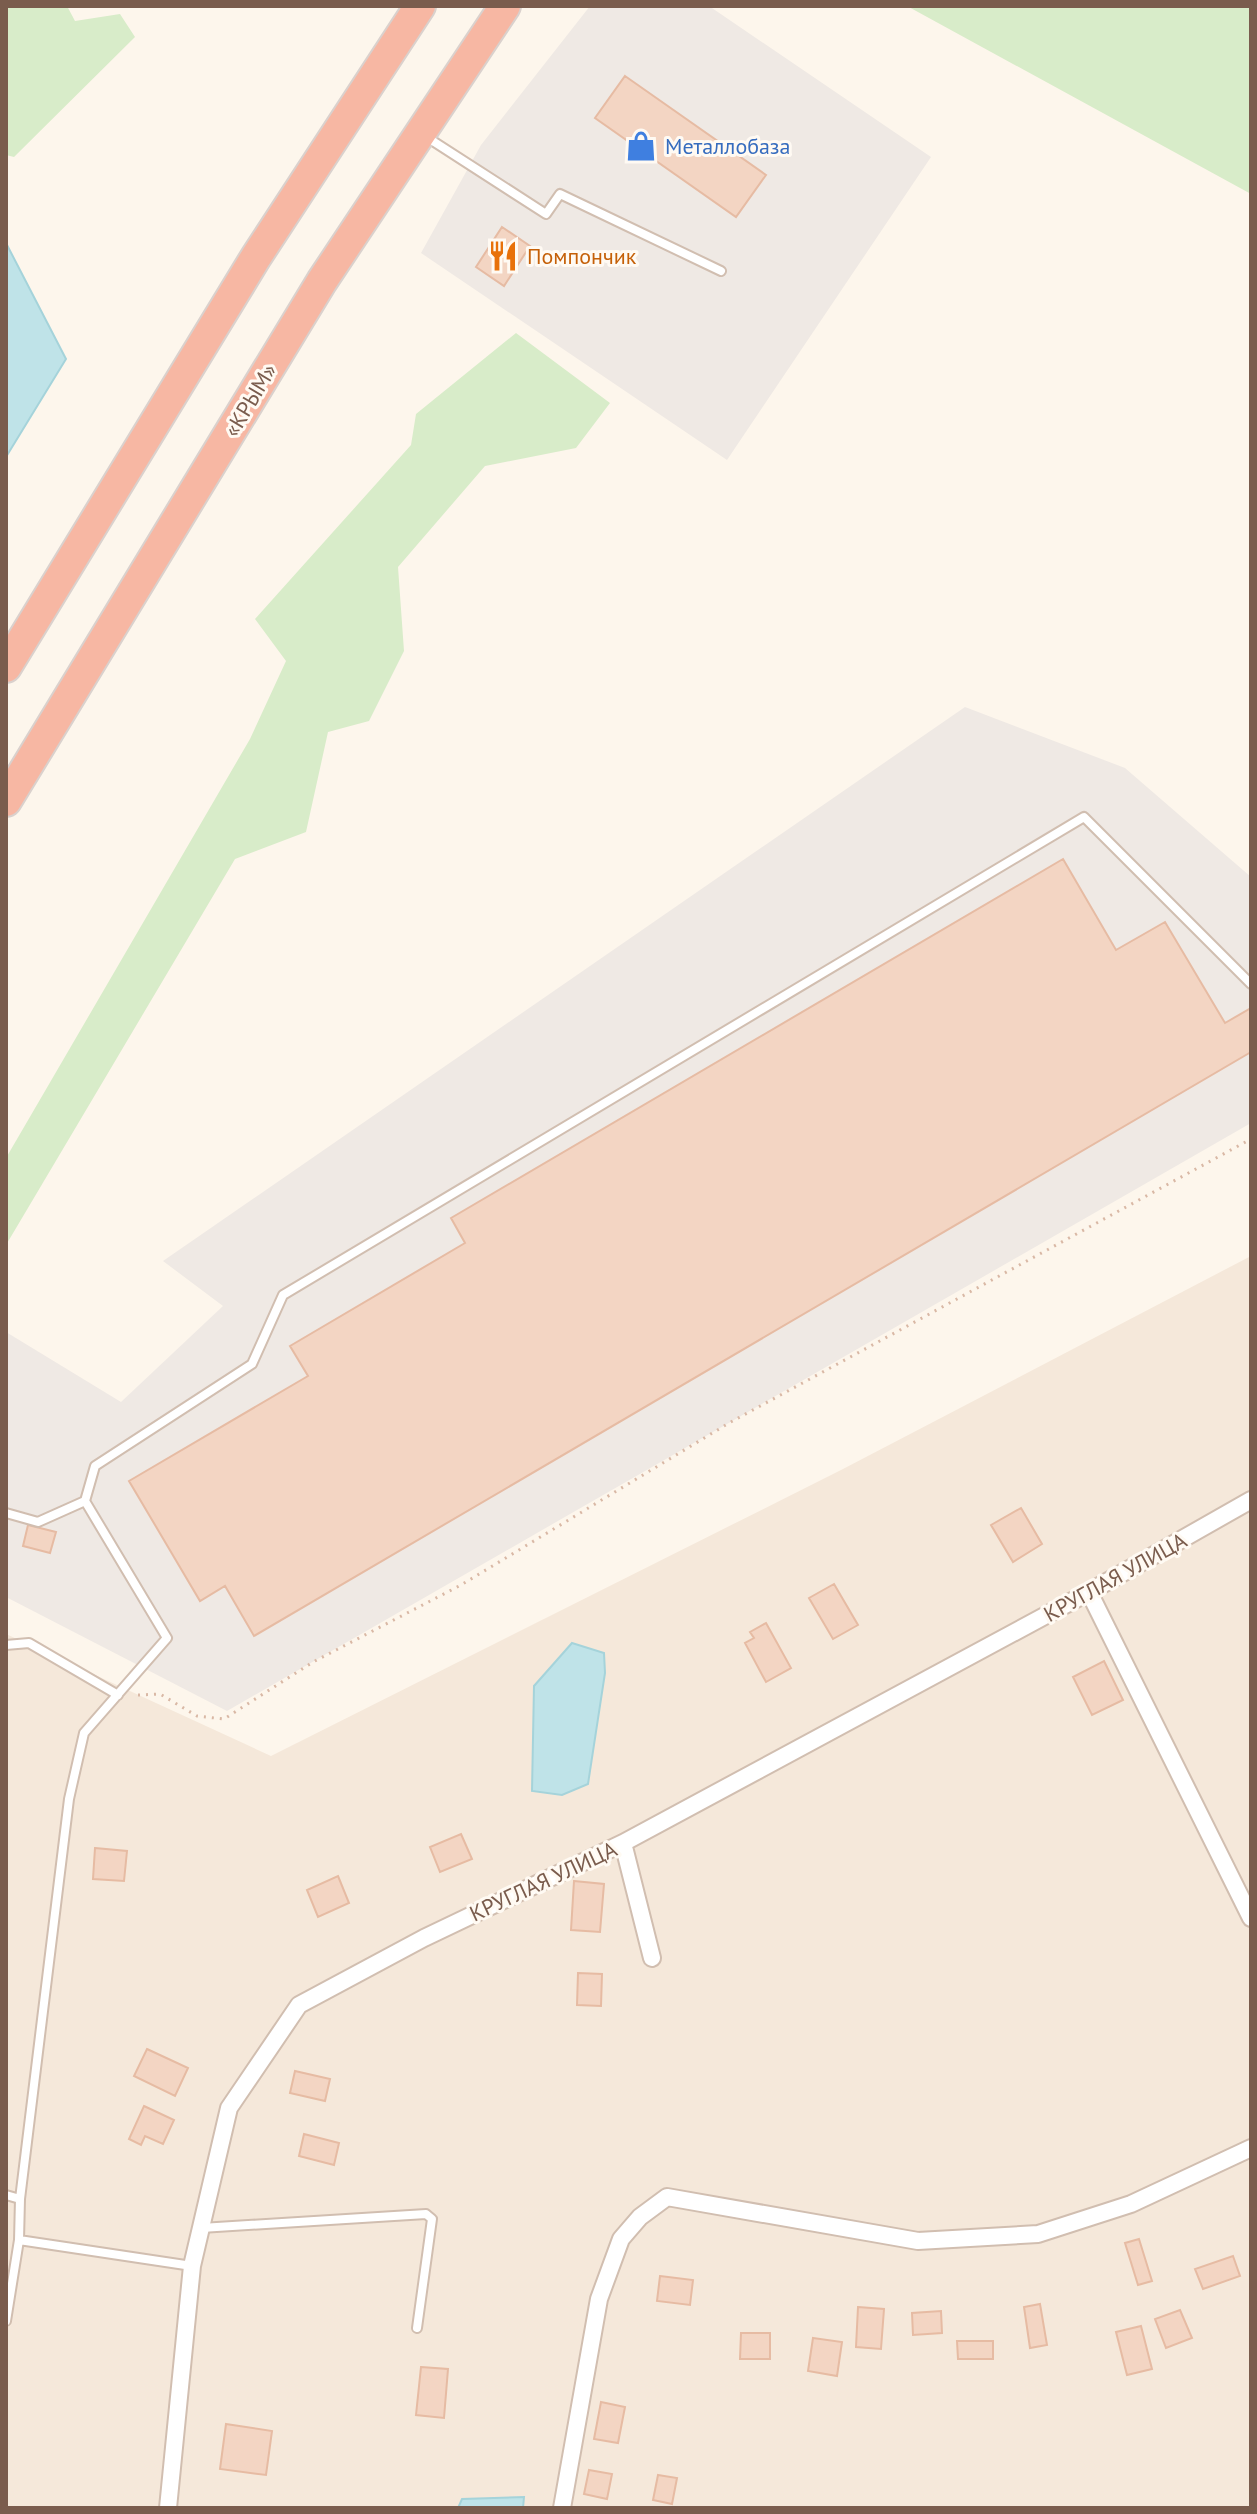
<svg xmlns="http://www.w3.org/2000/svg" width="1257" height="2514" font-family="'PT Sans',sans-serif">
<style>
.residential{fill:#f5e8da}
.industrial{fill:#efe9e4}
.green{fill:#d8ecc9}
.water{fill:#bfe3e8;stroke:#a5d3da;stroke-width:2}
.building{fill:#f3d5c3;stroke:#e6bba3;stroke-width:2}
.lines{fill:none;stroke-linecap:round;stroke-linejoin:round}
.service-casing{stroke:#d1beb0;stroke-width:12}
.minor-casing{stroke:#d1beb0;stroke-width:20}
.motorway-casing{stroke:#dad1cd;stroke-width:34}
.path{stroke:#d9b8a5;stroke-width:3;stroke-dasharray:2 6;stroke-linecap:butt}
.service{stroke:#fff;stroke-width:8}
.minor{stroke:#fff;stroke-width:16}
.motorway{stroke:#f7b7a3;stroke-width:30}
.labels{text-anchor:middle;stroke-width:6;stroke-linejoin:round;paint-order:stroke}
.shop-label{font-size:22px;fill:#366cbe;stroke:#fffaf3;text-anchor:start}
.food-label{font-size:22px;fill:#c56008;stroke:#fffaf3;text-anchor:start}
.street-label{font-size:22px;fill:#7a5c4d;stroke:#fffaf3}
</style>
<rect width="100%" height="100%" fill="#fdf6ec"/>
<!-- residential -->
<path class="residential" d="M1251,1256V2508H6V1634L271,1756L843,1469Z"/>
<!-- industrial -->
<path class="industrial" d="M590,6H709L931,157L727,460L421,253L481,145Z
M965,707L1125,768L1251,877V1123L227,1711L6,1597V1332L121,1402L223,1306L163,1261Z"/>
<!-- green -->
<path class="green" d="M6,6H67L75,21L120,14L135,37L14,157L6,155Z
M907,6H1251V194Z
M516,333L610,403L576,448L485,466L398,567L404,651L369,721L328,732L306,832L235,859L6,1245V1158L250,739L286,661L255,619L411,445L416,414Z"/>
<!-- water -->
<path class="water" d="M6,243L66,359L6,457Z
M572,1643L604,1653L605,1673L588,1784L562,1795L532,1791L534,1686Z
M524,2497L523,2508H458L462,2499Z"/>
<!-- building -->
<path class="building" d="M625,76L766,175L736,217L595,118Z
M502,227L530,246L504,286L476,267Z
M1063,859L1116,950L1165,922L1225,1023L1251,1008V1052L254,1636L225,1586L200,1601L129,1481L308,1376L290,1346L465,1243L451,1218Z
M1021,1508L1042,1544L1013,1562L991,1525Z
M28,1525L56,1532L50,1553L23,1546Z
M834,1584L858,1625L833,1639L809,1598Z
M766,1623L791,1668L766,1682L745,1643L754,1638L750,1632Z
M1104,1661L1123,1700L1092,1715L1073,1677Z
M461,1834L472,1859L440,1872L430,1847Z
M95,1848L127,1851L124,1881L93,1879Z
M338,1876L349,1903L318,1917L307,1890Z
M574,1881L604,1884L600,1932L571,1930Z
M578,1973L602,1974L601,2006L577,2005Z
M147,2049L188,2068L175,2096L134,2076Z
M295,2071L330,2079L325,2101L290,2093Z
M144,2106L174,2120L163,2144L145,2136L141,2145L129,2139Z
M304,2134L339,2143L334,2165L299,2156Z
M1139,2239L1152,2281L1138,2285L1125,2243Z
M1233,2256L1240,2276L1203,2289L1195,2269Z
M660,2276L693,2280L690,2305L657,2301Z
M1040,2304L1047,2345L1030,2348L1024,2307Z
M858,2307L884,2309L881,2349L856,2347Z
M1180,2310L1192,2338L1166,2348L1155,2319Z
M941,2311L942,2333L913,2335L912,2313Z
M1141,2326L1152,2369L1127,2375L1116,2332Z
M741,2333H770V2359H740Z
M813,2338L842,2342L837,2376L808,2371Z
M957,2341H993V2359H958Z
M421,2367L448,2369L444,2418L416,2415Z
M601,2402L625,2407L618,2443L594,2439Z
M226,2424L272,2431L266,2475L220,2469Z
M589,2470L612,2474L607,2499L584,2494Z
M658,2475L677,2478L672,2504L653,2500Z"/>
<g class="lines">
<!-- service casing -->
<g class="service-casing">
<path id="service" d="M425,136L546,214L560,194L721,271
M6,1513L38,1522L85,1501
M6,1645L29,1643L118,1695
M6,2195L20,2199
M201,2228L426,2214L432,2219L417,2328
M19,2240L192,2266
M6,2321L19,2240L20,2199L69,1799L84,1733L167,1638L85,1501L95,1466L252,1364L283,1295L1084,817L1251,984"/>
</g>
<!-- minor casing -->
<g class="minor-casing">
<path id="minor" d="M1089,1592L1251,1918
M623,1843L652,1958
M168,2508L192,2266L229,2108L299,2005L424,1938L623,1843L1089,1592L1251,1500
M562,2508L599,2299L621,2239L640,2217L667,2197L918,2241L1038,2234L1131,2204L1251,2148"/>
</g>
<!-- motorway casing -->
<g class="motorway-casing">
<path id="motorway" d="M6,667L256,257L420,6
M6,801L322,281L505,6"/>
</g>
<!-- path -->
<path class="path" d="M138,1695L160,1694L197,1716L224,1719L313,1662L461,1585L729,1423L1251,1139"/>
<!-- service -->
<use href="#service" class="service"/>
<!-- minor -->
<use href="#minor" class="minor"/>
<!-- motorway -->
<use href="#motorway" class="motorway"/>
</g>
<!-- icons -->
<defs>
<g id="shop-bare" transform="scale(2.4)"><path d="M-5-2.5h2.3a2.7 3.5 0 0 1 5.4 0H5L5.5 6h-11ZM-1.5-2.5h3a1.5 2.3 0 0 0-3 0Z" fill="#3f7fe0" stroke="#fffaf3" stroke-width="2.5" paint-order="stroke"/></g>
<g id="restaurant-bare" transform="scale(2.4)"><path d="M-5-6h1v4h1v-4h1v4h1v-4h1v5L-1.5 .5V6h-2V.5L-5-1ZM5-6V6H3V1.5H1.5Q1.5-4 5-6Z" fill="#e8710a" stroke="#fffaf3" stroke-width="2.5" paint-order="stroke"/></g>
</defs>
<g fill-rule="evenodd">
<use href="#shop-bare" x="641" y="146"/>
<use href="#restaurant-bare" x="503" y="256"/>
</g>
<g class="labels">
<!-- shop labels -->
<g class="shop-label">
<text x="665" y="154">Металлобаза</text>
</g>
<!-- food labels -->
<g class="food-label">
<text x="527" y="264">Помпончик</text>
</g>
<!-- street labels -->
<g class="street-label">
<text transform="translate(250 400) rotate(-59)" y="8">«КРЫМ»</text>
<text transform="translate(1115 1577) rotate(-29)" y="8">КРУГЛАЯ УЛИЦА</text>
<text transform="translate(543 1881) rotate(-25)" y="8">КРУГЛАЯ УЛИЦА</text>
</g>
</g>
<!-- border -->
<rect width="1257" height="2514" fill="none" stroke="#7a5c4d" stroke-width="16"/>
</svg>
